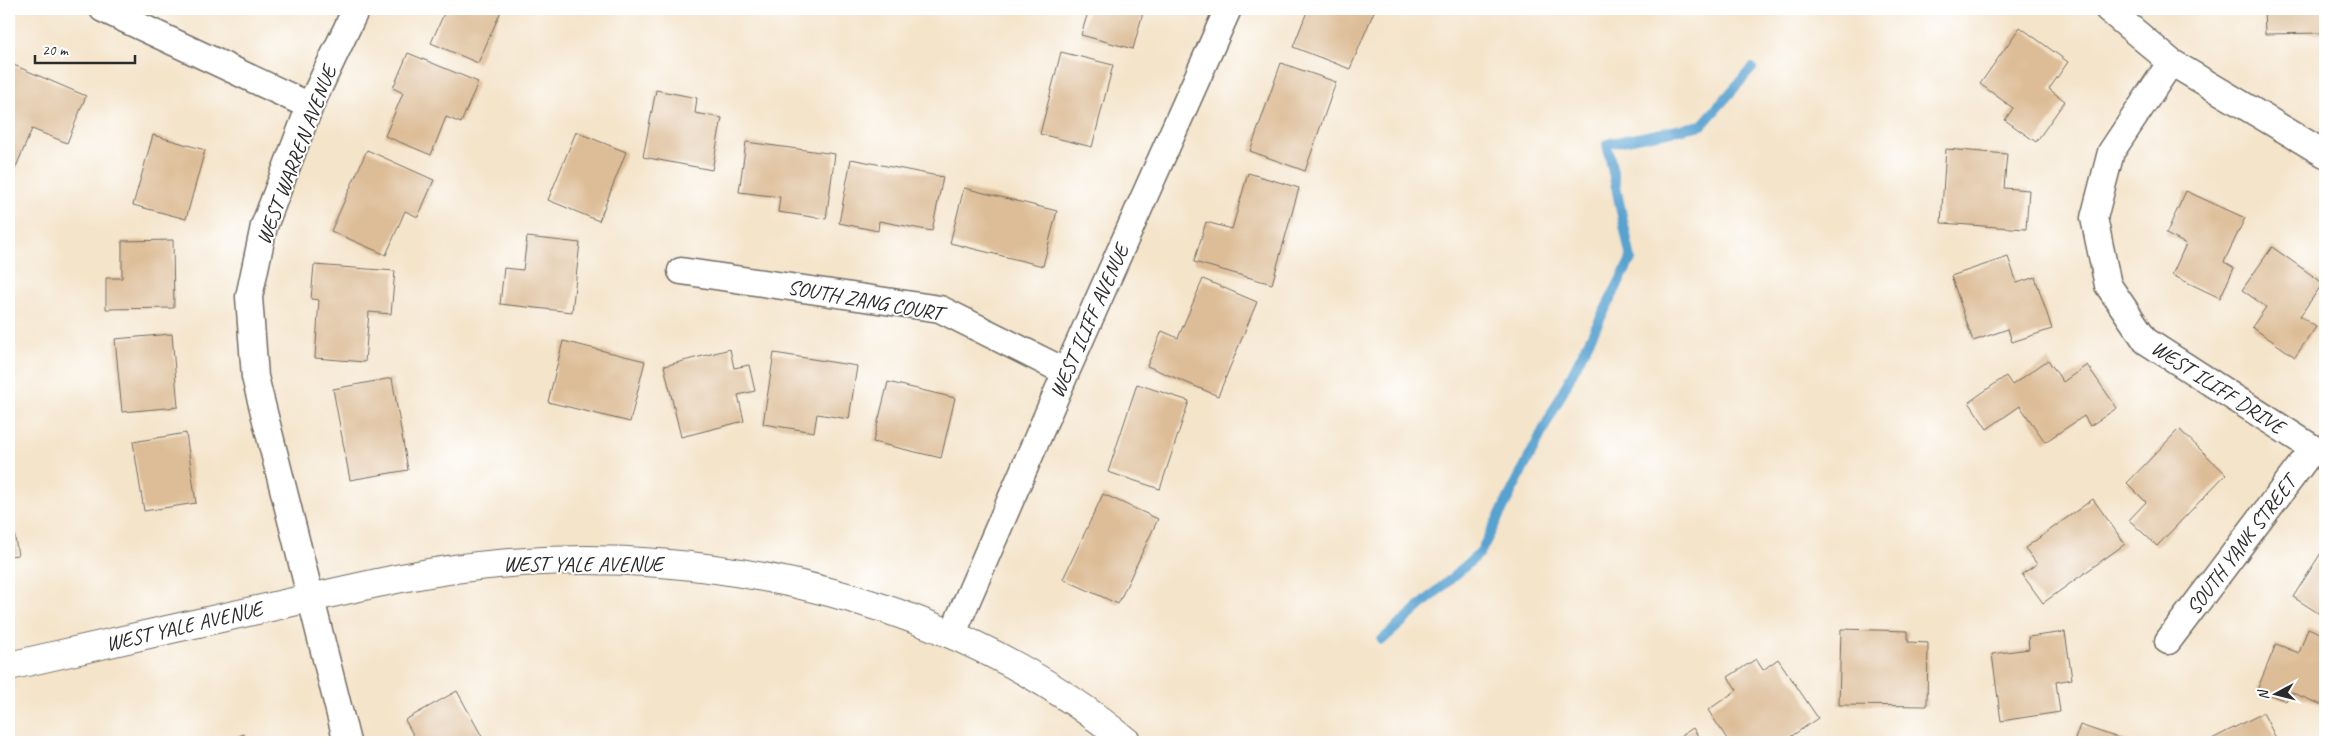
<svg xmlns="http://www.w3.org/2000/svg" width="2334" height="751" font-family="Caveat,sans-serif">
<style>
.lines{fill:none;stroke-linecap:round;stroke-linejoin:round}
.stream{stroke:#59a2d0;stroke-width:10}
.building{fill:#ddbd97}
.street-casing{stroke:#716c63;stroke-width:29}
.secondary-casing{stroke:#716c63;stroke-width:30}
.street{stroke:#fff;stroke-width:26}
.secondary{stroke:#fff;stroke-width:28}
.labels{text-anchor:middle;stroke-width:4;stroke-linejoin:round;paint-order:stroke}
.street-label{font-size:21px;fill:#2b2b2b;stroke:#fff}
</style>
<rect width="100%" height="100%" fill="#fff"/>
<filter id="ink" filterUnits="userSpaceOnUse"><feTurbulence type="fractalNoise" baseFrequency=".02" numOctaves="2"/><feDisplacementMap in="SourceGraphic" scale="10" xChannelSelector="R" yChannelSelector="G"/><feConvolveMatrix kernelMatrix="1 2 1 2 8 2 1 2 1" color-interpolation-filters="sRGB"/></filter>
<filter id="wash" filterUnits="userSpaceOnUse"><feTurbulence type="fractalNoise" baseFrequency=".0096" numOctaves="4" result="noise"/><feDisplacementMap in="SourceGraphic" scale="20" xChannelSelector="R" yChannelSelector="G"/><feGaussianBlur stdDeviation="1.12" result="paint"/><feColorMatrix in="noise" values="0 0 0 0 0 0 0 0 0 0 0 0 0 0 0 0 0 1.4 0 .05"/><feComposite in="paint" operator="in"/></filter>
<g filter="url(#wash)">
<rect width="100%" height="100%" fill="#f4e4ca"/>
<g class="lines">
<!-- stream -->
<path class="stream" d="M1382,640L1480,553L1631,259L1607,144L1702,125L1752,68"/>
</g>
<g id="blocks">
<!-- building -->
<path class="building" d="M446,9H502L478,63L431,43Z
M1089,9H1144L1133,49L1081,35Z
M1308,9H1375L1350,69L1293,47Z
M2264,9H2325V33L2265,34Z
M2020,27L2068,62L2049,89L2065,101L2036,142L2005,120L2013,108L1980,84Z
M1061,52L1113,65L1092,147L1040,134Z
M408,53L478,82L461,123L446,117L431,155L385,136L403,93L393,88Z
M9,63L86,96L67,143L32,129L13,174L9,172Z
M1281,63L1336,82L1305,171L1250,151Z
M656,90L697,98L695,113L722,118L712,170L643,157Z
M576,132L626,152L599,221L548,200Z
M153,135L205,150L186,219L133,205Z
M746,142L835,154L826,219L778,212L780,197L739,192Z
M1946,149L2007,154L2004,188L2029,190L2026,229L1941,223Z
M367,150L434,180L418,217L405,211L386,255L331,231Z
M851,159L943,177L932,231L879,221L878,231L839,223Z
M1248,173L1299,188L1272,284L1194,262L1206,222L1232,229Z
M964,188L1057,211L1043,266L950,243Z
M2186,191L2245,218L2224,262L2234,268L2220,298L2172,275L2186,244L2166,234Z
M527,237L580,243L572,312L500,304L504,268L523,270Z
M173,240L174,308L106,309V278H122V241Z
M2272,247L2323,283L2300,316L2316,327L2295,357L2252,327L2266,307L2242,290Z
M2008,257L2017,283L2035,277L2052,329L2012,342L2008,329L1973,341L1951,276Z
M314,265L395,271L391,314L369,312L365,362L315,358L319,300L311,299Z
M1203,279L1257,302L1218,396L1147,366L1162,331L1178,338Z
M172,334L178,407L122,412L115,339Z
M563,341L645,361L630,422L548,402Z
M730,349L734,368L749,365L755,391L738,395L744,421L681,437L664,366Z
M774,353L857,366L849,419L817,414L814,432L763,424Z
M2048,360L2063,382L2087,365L2117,408L2090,426L2084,416L2045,442L2020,406L1987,429L1969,402L2006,376L2012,385Z
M392,378L408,470L350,480L333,389Z
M888,382L955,398L941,458L873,442Z
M1137,384L1189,401L1160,489L1108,472Z
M2179,429L2226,474L2157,546L2129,520L2146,502L2127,483Z
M186,433L196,503L144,511L133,442Z
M1103,494L1158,519L1118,604L1063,579Z
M2093,499L2125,544L2043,603L2022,574L2037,564L2025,548Z
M9,504L18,555L9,556Z
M2321,553L2325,556V613L2323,616L2293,597Z
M2308,628L2325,635V706L2290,692L2286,701L2257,690L2276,644L2299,653Z
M1841,629L1908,631V642L1928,643L1927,706L1839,705Z
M2065,632L2072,679L2056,682L2060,712L2001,721L1992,654L2029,649L2028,637Z
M1756,659L1763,670L1778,659L1818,718L1783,742H1729L1708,710L1737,690L1728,677Z
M457,691L485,742H417L405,720Z
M2263,713L2278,742H2206Z
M2080,725L2130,742H2074Z
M1693,728L1702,742H1672Z
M244,734L247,742H223Z"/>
</g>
</g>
<g filter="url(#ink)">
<use href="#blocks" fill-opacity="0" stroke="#716c63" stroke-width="1"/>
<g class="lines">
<!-- street casing -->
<g class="street-casing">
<path id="street" d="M103,9L310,106
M2108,9L2171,62L2325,154
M2171,62L2111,152L2094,218L2108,285L2146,341L2325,456
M681,271L940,309L1066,372
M952,635L1066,372L1228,9
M2168,641L2313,449
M347,742L255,377L249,297L264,226L310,106L356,9"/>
</g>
<!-- secondary casing -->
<g class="secondary-casing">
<path id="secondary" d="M9,666C101,645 192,624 284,604C355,588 426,570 498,564C715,544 957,600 1127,742"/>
</g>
<!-- street -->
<use href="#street" class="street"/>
<!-- secondary -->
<use href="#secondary" class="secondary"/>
</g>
</g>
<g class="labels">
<!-- street labels -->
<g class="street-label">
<text transform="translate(296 155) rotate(-69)" y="7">WEST WARREN AVENUE</text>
<text transform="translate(865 300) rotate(10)" y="7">SOUTH ZANG COURT</text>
<text transform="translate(1089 321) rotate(-66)" y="7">WEST ILIFF AVENUE</text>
<text transform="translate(2218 387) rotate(33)" y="7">WEST ILIFF DRIVE</text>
<text transform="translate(2241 545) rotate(-53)" y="7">SOUTH YANK STREET</text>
<text x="583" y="571">WEST YALE AVENUE</text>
<text transform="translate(184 626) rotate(-13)" y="7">WEST YALE AVENUE</text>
</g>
</g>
<!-- margin -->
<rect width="2334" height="751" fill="none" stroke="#fff" stroke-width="30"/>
<!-- north arrow -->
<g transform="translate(2276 694) rotate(263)" stroke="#ffffff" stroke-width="4" paint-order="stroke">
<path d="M0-4L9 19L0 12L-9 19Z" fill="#2b2b2b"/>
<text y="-8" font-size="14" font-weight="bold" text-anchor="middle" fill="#2b2b2b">N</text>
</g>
<!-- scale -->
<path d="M35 55v8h100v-8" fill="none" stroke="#2b2b2b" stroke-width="2.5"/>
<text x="42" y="55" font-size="15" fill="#2b2b2b" stroke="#ffffff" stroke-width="4" paint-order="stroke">20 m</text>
</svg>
